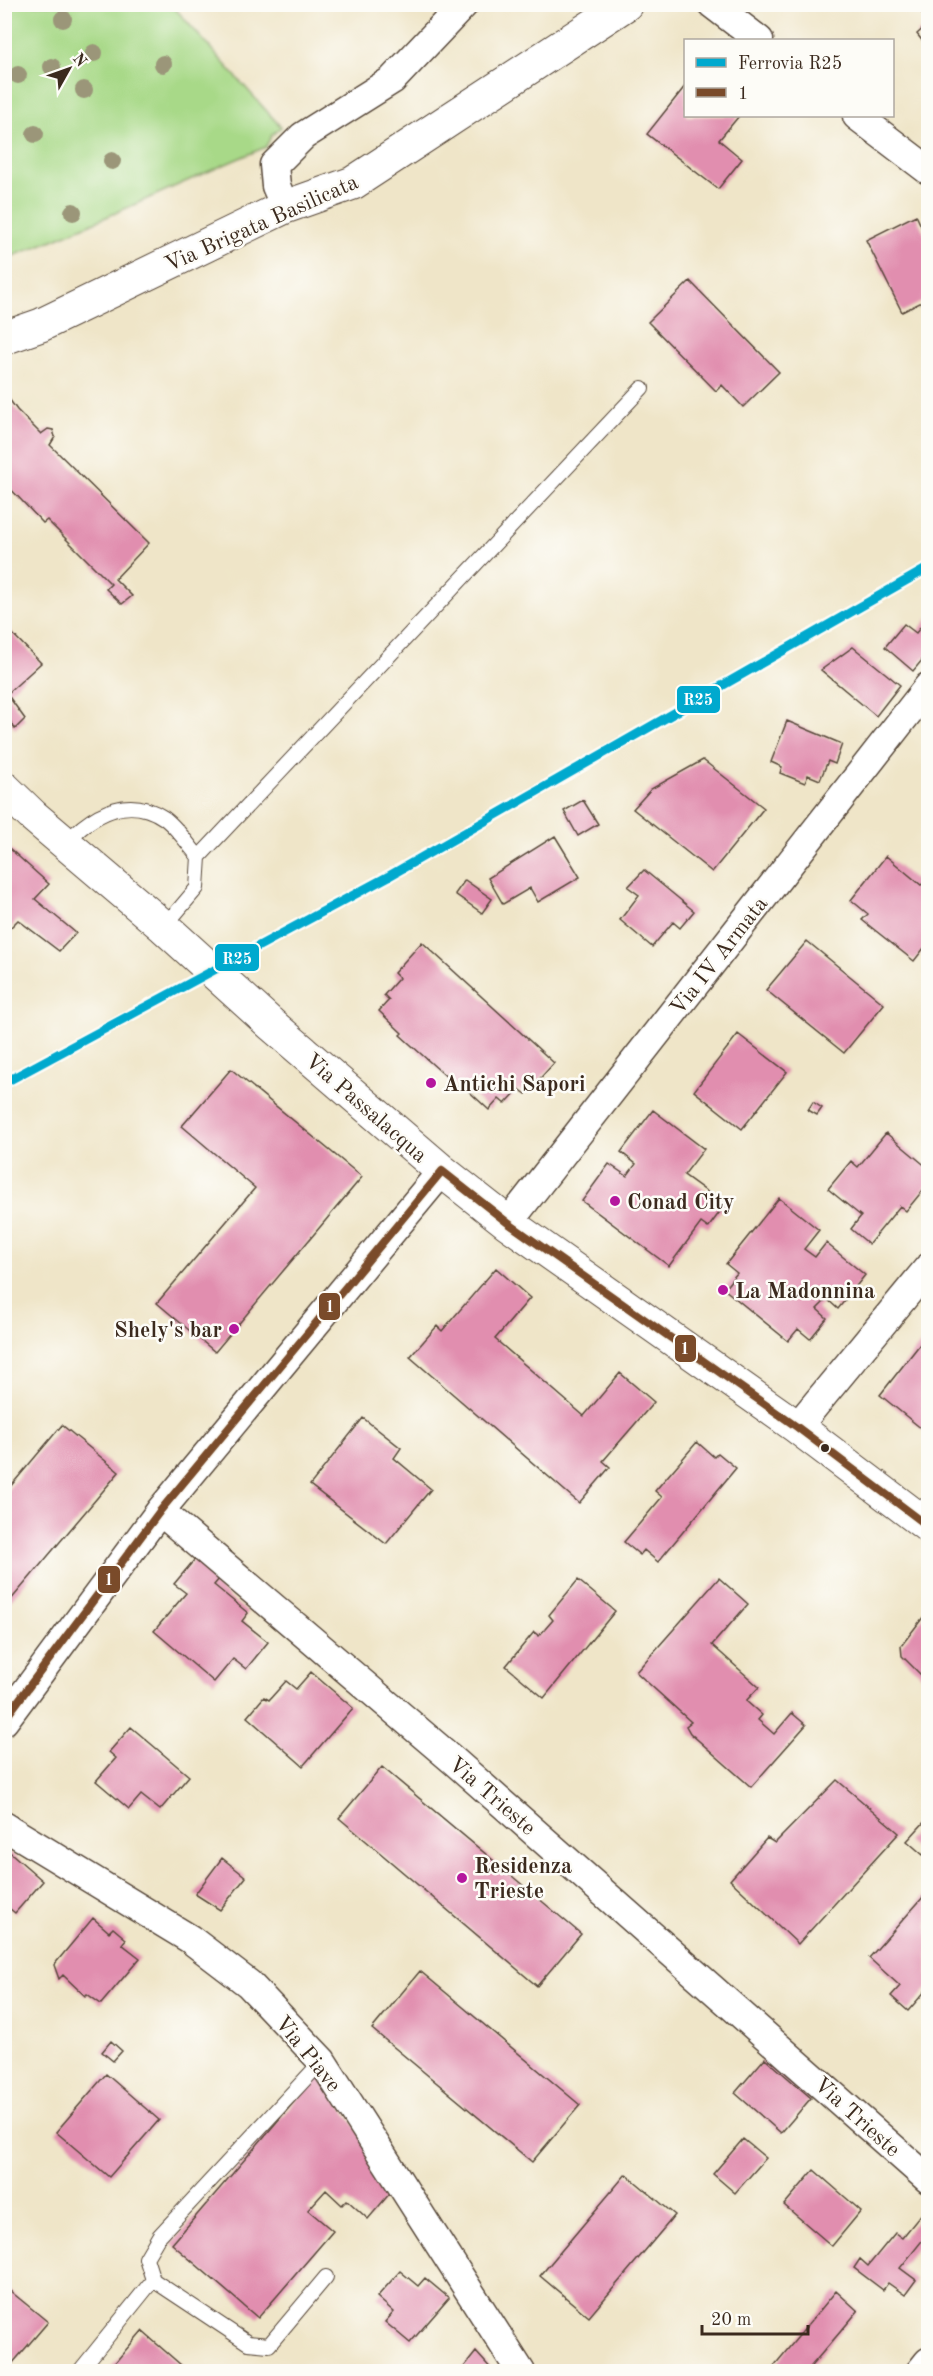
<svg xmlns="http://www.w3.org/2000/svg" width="933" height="2376" font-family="'Old Standard TT',serif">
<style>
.green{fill:#a8d988;stroke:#728253;stroke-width:1.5}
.building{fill:#e18eaf}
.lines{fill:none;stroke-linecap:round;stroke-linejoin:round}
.service-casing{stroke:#564638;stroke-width:16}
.minor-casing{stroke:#564638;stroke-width:31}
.tertiary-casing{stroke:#564638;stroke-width:35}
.secondary-casing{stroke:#564638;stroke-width:35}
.service{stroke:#fff;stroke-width:14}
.minor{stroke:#fff;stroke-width:28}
.tertiary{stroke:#fff;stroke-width:33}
.secondary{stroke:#fff;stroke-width:33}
.bus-1-casing{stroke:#fdfcf7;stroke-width:12}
.bus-1{stroke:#7a4b2a;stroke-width:8}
.rail-1-casing{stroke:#fdfcf7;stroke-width:14}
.rail-1{stroke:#00a9ce;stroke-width:9}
.tree{fill:#9b9679}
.poi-dot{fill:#b5179e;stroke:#fdfcf7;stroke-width:2}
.bus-dot{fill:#3b2a1e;stroke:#fdfcf7;stroke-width:2}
.labels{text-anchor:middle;stroke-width:5;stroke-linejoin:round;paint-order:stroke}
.street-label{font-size:22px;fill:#3b2a1e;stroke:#fdfcf7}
.poi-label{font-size:22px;font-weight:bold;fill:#3b2a1e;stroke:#fdfcf7;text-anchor:start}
.line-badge{stroke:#fdfcf7;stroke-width:2}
.badge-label{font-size:16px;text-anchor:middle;font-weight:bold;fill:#fff}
</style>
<rect width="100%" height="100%" fill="#fdfcf7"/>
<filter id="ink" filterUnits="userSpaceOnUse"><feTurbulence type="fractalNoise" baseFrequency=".0167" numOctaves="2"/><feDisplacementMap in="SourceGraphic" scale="12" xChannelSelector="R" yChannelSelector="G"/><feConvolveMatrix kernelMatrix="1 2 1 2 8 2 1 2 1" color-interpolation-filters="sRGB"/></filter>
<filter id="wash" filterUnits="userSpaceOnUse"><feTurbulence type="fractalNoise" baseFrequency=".008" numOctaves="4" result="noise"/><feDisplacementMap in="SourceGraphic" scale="24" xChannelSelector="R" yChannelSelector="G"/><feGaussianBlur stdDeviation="1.35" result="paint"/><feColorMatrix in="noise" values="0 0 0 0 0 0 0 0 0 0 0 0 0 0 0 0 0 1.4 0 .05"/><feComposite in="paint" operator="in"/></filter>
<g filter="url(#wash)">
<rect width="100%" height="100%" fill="#efe5c8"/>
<!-- green -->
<path class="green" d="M117,4L172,5L281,127L271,136L266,147C178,183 93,226 5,259V5Z"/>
<g id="blocks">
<!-- building -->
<path class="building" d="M919,4H928V18L924,19Z
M928,24V48L917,34Z
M686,85V116H739L719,140L742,159L718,189L647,134Z
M916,215L928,241V299L902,312L866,240Z
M690,281L779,372L743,407L722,385L716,391L648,322Z
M4,392L17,410L41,434L48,429L53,430L55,437L50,445L149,543L115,579L132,596L122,604L106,589L111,584L47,520L43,523L4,482Z
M928,618V653L913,671L885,647L904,624L916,633Z
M5,626L41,663L7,694L25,719L15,729L5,713Z
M853,647L900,685L876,716L821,670Z
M787,721L842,744L835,764L828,761L820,780L808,775L805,783L780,773L782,767L771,762Z
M703,760L764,808L712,872L633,809L651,789Z
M583,800L598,824L578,836L564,811Z
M555,836L580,877L538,902L530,888L503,904L488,878Z
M9,848L49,884L35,899L76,933L59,951L18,920L4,934V852Z
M886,856L921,885L928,880V943L914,961L862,920L868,914L851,900Z
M644,870L694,911L680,928L673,922L652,947L620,920L639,895L628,887Z
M465,880L492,899L482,913L455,894Z
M807,941L884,1004L844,1053L766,990Z
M422,942L554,1063L526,1094L519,1089L505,1104L499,1099L489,1110L463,1086L460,1089L400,1035L402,1033L379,1011L389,1000L384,995L399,978L394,973Z
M738,1034L787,1072L742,1129L694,1091Z
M231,1069L362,1177L215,1352L157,1303L255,1188L182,1126Z
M813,1102L822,1108L817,1115L808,1110Z
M653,1110L704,1149L684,1175L725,1205L708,1228L701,1223L669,1266L582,1201L609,1164L627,1176L636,1164L621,1152Z
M886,1133L928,1168V1184L906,1211L900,1206L869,1244L851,1229L861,1216L828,1189L851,1161L858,1167Z
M779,1198L819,1230L804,1249L815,1257L826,1243L865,1275L838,1309L827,1299L817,1309L827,1318L810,1339L798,1329L788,1341L724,1289L737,1273L726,1264Z
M496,1268L530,1298L495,1339L584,1416L620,1373L654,1402L603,1461L610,1467L579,1503L410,1357L437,1326L442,1331Z
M928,1334V1434L880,1395Z
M363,1418L401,1448L394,1458L431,1489L386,1544L310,1485Z
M62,1425L119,1472L4,1608V1494Z
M697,1442L714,1457L718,1453L736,1468L658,1562L644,1550L640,1555L624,1542L662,1497L655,1491Z
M195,1559L219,1579L214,1585L248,1613L242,1621L268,1642L246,1669L233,1659L214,1682L154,1631L186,1593L174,1584Z
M719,1578L748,1604L712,1645L759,1687L746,1701L762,1715L758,1720L774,1734L792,1713L806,1725L751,1787L690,1733L686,1726L691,1722L636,1672Z
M578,1580L615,1611L544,1698L506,1666L534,1632L539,1636L553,1620L549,1615Z
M924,1616H928V1675L922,1676L902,1656L901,1646Z
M311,1672L353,1708L303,1766L247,1717L264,1697L269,1700L286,1681L296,1689Z
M131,1727L189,1776L160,1810L141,1795L129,1809L96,1781L116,1758L109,1752Z
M382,1767L581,1934L537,1986L339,1818Z
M837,1780L899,1833L798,1944L730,1880L767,1838L775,1843Z
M928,1818V1849L923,1855L907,1841Z
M4,1847L43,1881L15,1913L4,1904Z
M222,1858L246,1877L220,1910L195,1894Z
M925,1895L928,1897V1988L908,2011L891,1996L900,1986L869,1958Z
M93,1918L109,1932L113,1928L126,1939L122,1944L140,1958L101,2004L87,1994L85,1996L63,1975L59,1979L54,1965Z
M420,1971L580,2105L532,2162L372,2029Z
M111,2041L122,2051L113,2061L102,2052Z
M765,2058L811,2098L781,2133L735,2093Z
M106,2074L159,2120L109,2177L56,2132Z
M318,2074L397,2185L368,2219L347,2200L342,2205L326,2190L308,2210L333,2231L258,2318L172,2244Z
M743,2139L766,2158L735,2193L713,2174Z
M814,2170L861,2211L832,2246L784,2205Z
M626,2174L675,2215L589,2317L540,2276Z
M928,2206V2240L925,2237L900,2268L916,2280L905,2295L888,2283L883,2290L854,2268L860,2259L868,2266L895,2233L902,2238Z
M400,2271L418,2286L425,2278L449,2298L410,2343L385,2322L394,2312L377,2297Z
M4,2286L48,2322L5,2372H4Z
M836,2291L858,2311L806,2372H769Z
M142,2331L189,2372H107Z
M476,2352L494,2372H460Z"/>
</g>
</g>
<g filter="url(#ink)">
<use href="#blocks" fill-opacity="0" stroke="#564638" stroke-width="1.5"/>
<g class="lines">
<!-- service casing -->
<g class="service-casing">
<path id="service" d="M65,843C92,815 127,793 164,818C177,827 188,845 199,857L197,888L164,927
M199,857L642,388
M153,2280L248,2343L269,2345L326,2277
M79,2372L153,2280L146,2258L159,2236L322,2061"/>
</g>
<!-- minor casing -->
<g class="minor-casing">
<path id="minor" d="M712,4L759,40
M857,116L928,170
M285,207L276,186L274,165L303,136L392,80L464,4
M508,1223L928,687
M797,1427L928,1268
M160,1511L454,1761L928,2179
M4,1721L160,1511L442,1171
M4,1826L190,1939L249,1984L322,2061L521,2372
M920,2372L928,2362"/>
</g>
<!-- tertiary casing -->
<g class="tertiary-casing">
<path id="tertiary" d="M4,788L32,815L164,927L272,1025L442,1171L508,1223L797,1427L928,1526"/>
</g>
<!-- secondary casing -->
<g class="secondary-casing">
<path id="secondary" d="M4,338L41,325L285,207L353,183L626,4"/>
</g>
<!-- service -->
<use href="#service" class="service"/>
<!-- minor -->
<use href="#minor" class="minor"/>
<!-- tertiary -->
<use href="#tertiary" class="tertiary"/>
<!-- secondary -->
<use href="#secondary" class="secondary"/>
<!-- bus-1 casing -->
<g class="bus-1-casing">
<path id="bus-1" d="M442,1171L508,1223L797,1427L928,1526
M4,1720L160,1511L442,1171"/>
</g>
<!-- bus-1 -->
<use href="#bus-1" class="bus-1"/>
<!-- rail-1 casing -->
<g class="rail-1-casing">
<path id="rail-1" d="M4,1083L389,876L928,568"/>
</g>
<!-- rail-1 -->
<use href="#rail-1" class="rail-1"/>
</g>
<!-- trees -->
<g class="tree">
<circle cx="63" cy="19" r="9"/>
<circle cx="94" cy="53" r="9"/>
<circle cx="163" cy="64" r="9"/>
<circle cx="52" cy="67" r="9"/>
<circle cx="18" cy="75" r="9"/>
<circle cx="84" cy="90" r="9"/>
<circle cx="35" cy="134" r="9"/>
<circle cx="112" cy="161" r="9"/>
<circle cx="73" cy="212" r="9"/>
</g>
</g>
<!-- markers -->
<g class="poi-dot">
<circle cx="431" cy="1083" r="6"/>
<circle cx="615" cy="1201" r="6"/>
<circle cx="723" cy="1290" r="6"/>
<circle cx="234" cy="1329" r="6"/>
<circle cx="462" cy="1878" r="6"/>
</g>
<circle class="bus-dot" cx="825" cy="1448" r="5"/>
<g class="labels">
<!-- street labels -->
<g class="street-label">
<text transform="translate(261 222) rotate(-24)" y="8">Via Brigata Basilicata</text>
<text transform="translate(718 955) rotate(-52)" y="8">Via IV Armata</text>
<text transform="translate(367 1107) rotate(41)" y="8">Via Passalacqua</text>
<text transform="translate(493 1795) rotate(41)" y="8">Via Trieste</text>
<text transform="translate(309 2053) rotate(51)" y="8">Via Piave</text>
<text transform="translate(858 2116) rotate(42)" y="8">Via Trieste</text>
</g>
<!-- poi labels -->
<g class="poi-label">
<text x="443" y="1091">Antichi Sapori</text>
<text x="627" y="1209">Conad City</text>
<text x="735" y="1298">La Madonnina</text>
<text x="222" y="1337" text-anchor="end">Shely's bar</text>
<text x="474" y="1873">Residenza<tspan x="474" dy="25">Trieste</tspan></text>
</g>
</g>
<g class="line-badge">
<rect x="676" y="685" width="45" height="29" rx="6" fill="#00a9ce"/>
<rect x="214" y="943" width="46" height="29" rx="6" fill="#00a9ce"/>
<rect x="318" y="1292" width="23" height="29" rx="6" fill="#7a4b2a"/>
<rect x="674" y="1334" width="23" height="29" rx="6" fill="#7a4b2a"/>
<rect x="97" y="1565" width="24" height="29" rx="6" fill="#7a4b2a"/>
</g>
<g class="badge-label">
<text x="698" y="705">R25</text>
<text x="237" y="964">R25</text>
<text x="330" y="1312">1</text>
<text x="685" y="1354">1</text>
<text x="109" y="1585">1</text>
</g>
<!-- margin -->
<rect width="933" height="2376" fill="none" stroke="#fdfcf7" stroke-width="24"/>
<!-- legend -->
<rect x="684" y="39" width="210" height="78" fill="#fdfcf7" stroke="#afa8a0" stroke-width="1.5"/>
<rect x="696" y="58" width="30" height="9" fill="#00a9ce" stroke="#afa8a0" stroke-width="1.5"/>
<text x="738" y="69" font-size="18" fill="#3b2a1e">Ferrovia R25</text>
<rect x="696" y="88" width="30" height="9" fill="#7a4b2a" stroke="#afa8a0" stroke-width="1.5"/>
<text x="738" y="99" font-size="18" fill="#3b2a1e">1</text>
<!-- north arrow -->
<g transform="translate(69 69) rotate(50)" stroke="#fdfcf7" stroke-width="4.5" paint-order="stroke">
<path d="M0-4.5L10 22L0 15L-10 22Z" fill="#3b2a1e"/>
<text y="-9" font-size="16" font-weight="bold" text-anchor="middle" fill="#3b2a1e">N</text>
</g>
<!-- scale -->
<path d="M702 2325v9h106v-9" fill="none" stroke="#3b2a1e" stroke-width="3"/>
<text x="711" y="2325" font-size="18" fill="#3b2a1e" stroke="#fdfcf7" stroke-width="4.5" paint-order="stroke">20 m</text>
</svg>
